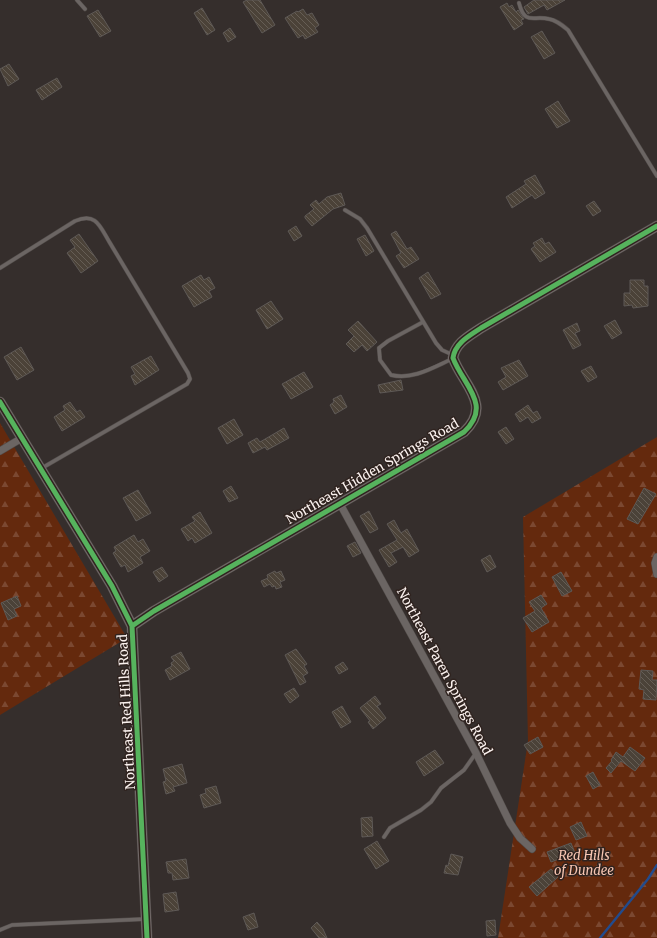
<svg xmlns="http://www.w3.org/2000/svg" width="657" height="938" font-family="Merriweather,serif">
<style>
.forest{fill:url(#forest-firs)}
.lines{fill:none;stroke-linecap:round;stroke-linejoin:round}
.stream{stroke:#224b8d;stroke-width:2.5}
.building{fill:url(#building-back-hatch);stroke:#5e5956}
.lane-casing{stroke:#514b49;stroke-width:4.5}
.street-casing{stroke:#514b49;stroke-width:8}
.secondary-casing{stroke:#514b49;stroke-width:11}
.lane{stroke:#6b6563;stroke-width:3.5}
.street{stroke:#6b6563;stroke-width:7}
.secondary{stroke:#726a69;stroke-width:10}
.cycleway-casing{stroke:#2f231f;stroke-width:8}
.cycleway{stroke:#56b35d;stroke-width:5}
.labels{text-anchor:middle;stroke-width:3;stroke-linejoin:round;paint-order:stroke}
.street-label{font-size:13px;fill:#fbf2ef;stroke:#2f231f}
.park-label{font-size:13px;font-style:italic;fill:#f7c5b1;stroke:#2f231f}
</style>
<defs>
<pattern id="forest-firs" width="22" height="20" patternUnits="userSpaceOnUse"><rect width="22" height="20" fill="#64290d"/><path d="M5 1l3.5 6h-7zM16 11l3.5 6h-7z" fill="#7b4831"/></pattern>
<pattern id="building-back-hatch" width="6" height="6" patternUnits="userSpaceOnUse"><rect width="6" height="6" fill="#4b4238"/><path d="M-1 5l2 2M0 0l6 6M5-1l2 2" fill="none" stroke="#665e55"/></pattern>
</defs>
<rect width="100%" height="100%" fill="#352e2c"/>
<!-- forest -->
<path class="forest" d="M0,423L127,638L0,715Z
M657,437V938H498L528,741L523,517Z"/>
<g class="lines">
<!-- stream -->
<path class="stream" d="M600,938L648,879L657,865"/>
</g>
<!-- building -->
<path class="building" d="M247,0H260L275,25L262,33L243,2Z
M534,0H565L547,10L544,5L528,14L524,7Z
M507,3L509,7L512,5L516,12L518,10L524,19L521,20L523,24L514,30L500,7Z
M202,8L215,30L207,35L194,13Z
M303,9L307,15L312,13L319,25L315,28L318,32L305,39L303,35L298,38L285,18L297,11L298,12Z
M98,10L111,31L100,37L87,16Z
M230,28L236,37L228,42L223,33Z
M542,31L555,53L544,59L531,37Z
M9,64L19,79L8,86L0,69Z
M57,78L62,87L42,100L36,90Z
M558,101L570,121L557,128L545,109Z
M535,175L545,193L535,199L532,195L512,208L506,197L526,184L524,181Z
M341,193L345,205L333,209L312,226L305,218V216L314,209L310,205L316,200L319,204L327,197Z
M594,201L601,211L593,216L586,206Z
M296,226L302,236L294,241L288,231Z
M396,231L407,249L411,247L419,259L404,268L396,256L401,253L391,234Z
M79,234L98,261L81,273L67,253L75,247L70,240Z
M365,235L374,251L366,256L357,239Z
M542,238L545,244L549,242L556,252L540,262L531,249L535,246L533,243Z
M428,272L441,294L431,299L419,278Z
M201,275L204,280L209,277L215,288L209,291L212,297L194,307L182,286Z
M630,280H644V286H648V306L633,308L632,305L624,306V293H630Z
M271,301L283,319L267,329L256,310Z
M615,320L622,333L612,339L604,326Z
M358,321L377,342L367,351L362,345L354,352L346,344L354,336L348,330Z
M577,323L580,331L575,333L581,345L573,349L563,330Z
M21,347L34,370L17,380L4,357Z
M151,356L159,370L135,385L131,376L135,374L131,367Z
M519,360L528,376L503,390L498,382L506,377L501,368Z
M591,366L597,377L588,382L581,371Z
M304,372L313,387L291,399L282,384Z
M401,380L403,390L380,393L378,385Z
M341,395L347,407L335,414L330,405L334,402L333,399Z
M70,402L77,412L80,410L85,417L62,431L54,417L65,410L63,406Z
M528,405L533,413L537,411L541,418L532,423L528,417L520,422L515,414Z
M234,419L243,435L227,444L218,428Z
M506,427L514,439L506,444L498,432Z
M284,428L289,438L267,450L265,447L253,453L248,443L257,438L260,442Z
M231,486L238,498L229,502L223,491Z
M644,488L656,494L638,524L627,519Z
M138,490L151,513L136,521L123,498Z
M369,511L378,529L370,533L360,516Z
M200,512L212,533L195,543L192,538L188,541L181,529L195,521L192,517Z
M394,520L401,533L407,529L419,551L409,557L403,547L391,553L397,562L389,567L379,550L397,540L387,524Z
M134,535L138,542L143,539L150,551L140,557L143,563L128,572L125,565L121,567L113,553L116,551L114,547Z
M355,542L361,553L353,557L347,546Z
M490,555L496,567L487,572L481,560Z
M162,567L168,576L159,582L153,572Z
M275,571L276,573L281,571L285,580L280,582L282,587L276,589L275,586L272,587L270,584L264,587L261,581L268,578L267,575Z
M561,572L572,591L562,596L552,577Z
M541,595L547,604L541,608L549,622L532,632L523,618L535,611L529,602Z
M17,596L21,606L14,609L17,616L8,620L1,603Z
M296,649L307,664L304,666L308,673L303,676L306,682L300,685L285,655Z
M181,652L190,669L170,680L165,670L172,666L171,663L174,661L171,657Z
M343,662L348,669L339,674L335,667Z
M641,670L653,671L652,680H657L656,700L643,699L644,690L639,689Z
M294,688L299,696L290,703L284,694Z
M375,696L381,704L377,706L386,718L373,729L368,722L370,721L360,708Z
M342,706L351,722L341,728L332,712Z
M538,737L543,747L530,754L524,745Z
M630,747L645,758L635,771L621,761L611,773L606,768L612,761L611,760L616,752L623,757Z
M435,750L444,763L424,776L416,762Z
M182,764L187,783L173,787L175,791L166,794L163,782L166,781L163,769Z
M593,772L600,785L593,789L586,776Z
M216,786L221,803L204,808L200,795L206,793L205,789Z
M372,817L373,836L362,837L361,818Z
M581,822L587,836L576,840L570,827Z
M377,841L389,861L376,869L364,849Z
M571,843L575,853L551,862L547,852Z
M451,854L463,857L458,875L444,873L446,865L448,866Z
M186,859L189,878L173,880L172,873H168L166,862Z
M551,869L558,877L537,896L529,887Z
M176,892L179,910L165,912L163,894Z
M254,913L258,927L248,930L243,917Z
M495,920L496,935L487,936L486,921Z
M317,922L323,929L327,938H319L311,928Z"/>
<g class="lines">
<!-- lane casing -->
<g class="lane-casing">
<path id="lane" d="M77,0L85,9
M519,3C525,26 533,15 549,19C556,20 562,25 568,30L657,176
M345,210L360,219L367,228L436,343L442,350L453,355
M0,268L75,221C97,212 100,227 110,243L188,373L190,379L187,384L42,468
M423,322L388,341L379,348L380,360L391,375C413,380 432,368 452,359
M384,837L390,828L421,810L431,802L441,788L464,770L476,753
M0,930L12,925L146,919"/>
</g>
<!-- street casing -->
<g class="street-casing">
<path id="street" d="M0,451L22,438
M339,502L476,753L510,823L520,838L532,849
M657,557L655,563L657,574"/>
</g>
<!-- secondary casing -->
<g class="secondary-casing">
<path id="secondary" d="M0,402L112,586L132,626L147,938
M132,626L154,611L464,432C493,405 463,385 453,358C455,343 469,336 481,328L657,226"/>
</g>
<!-- lane -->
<use href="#lane" class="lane"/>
<!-- street -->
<use href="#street" class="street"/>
<!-- secondary -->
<use href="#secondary" class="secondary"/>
<!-- cycleway casing -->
<g class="cycleway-casing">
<path id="cycleway" d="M0,402L112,586L132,626L147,938
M132,626L154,611L464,432C493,405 463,385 453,358C455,343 469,336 481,328L657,226"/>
</g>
<!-- cycleway -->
<use href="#cycleway" class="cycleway"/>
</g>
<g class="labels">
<!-- street labels -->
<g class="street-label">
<text transform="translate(372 471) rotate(-30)" y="5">Northeast Hidden Springs Road</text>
<text transform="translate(445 671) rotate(62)" y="5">Northeast Paren Springs Road</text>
<text transform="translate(126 712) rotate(-93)" y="5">Northeast Red Hills Road</text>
</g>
<!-- park labels -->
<g class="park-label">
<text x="584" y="860">Red Hills<tspan x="584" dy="15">of Dundee</tspan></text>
</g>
</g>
</svg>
